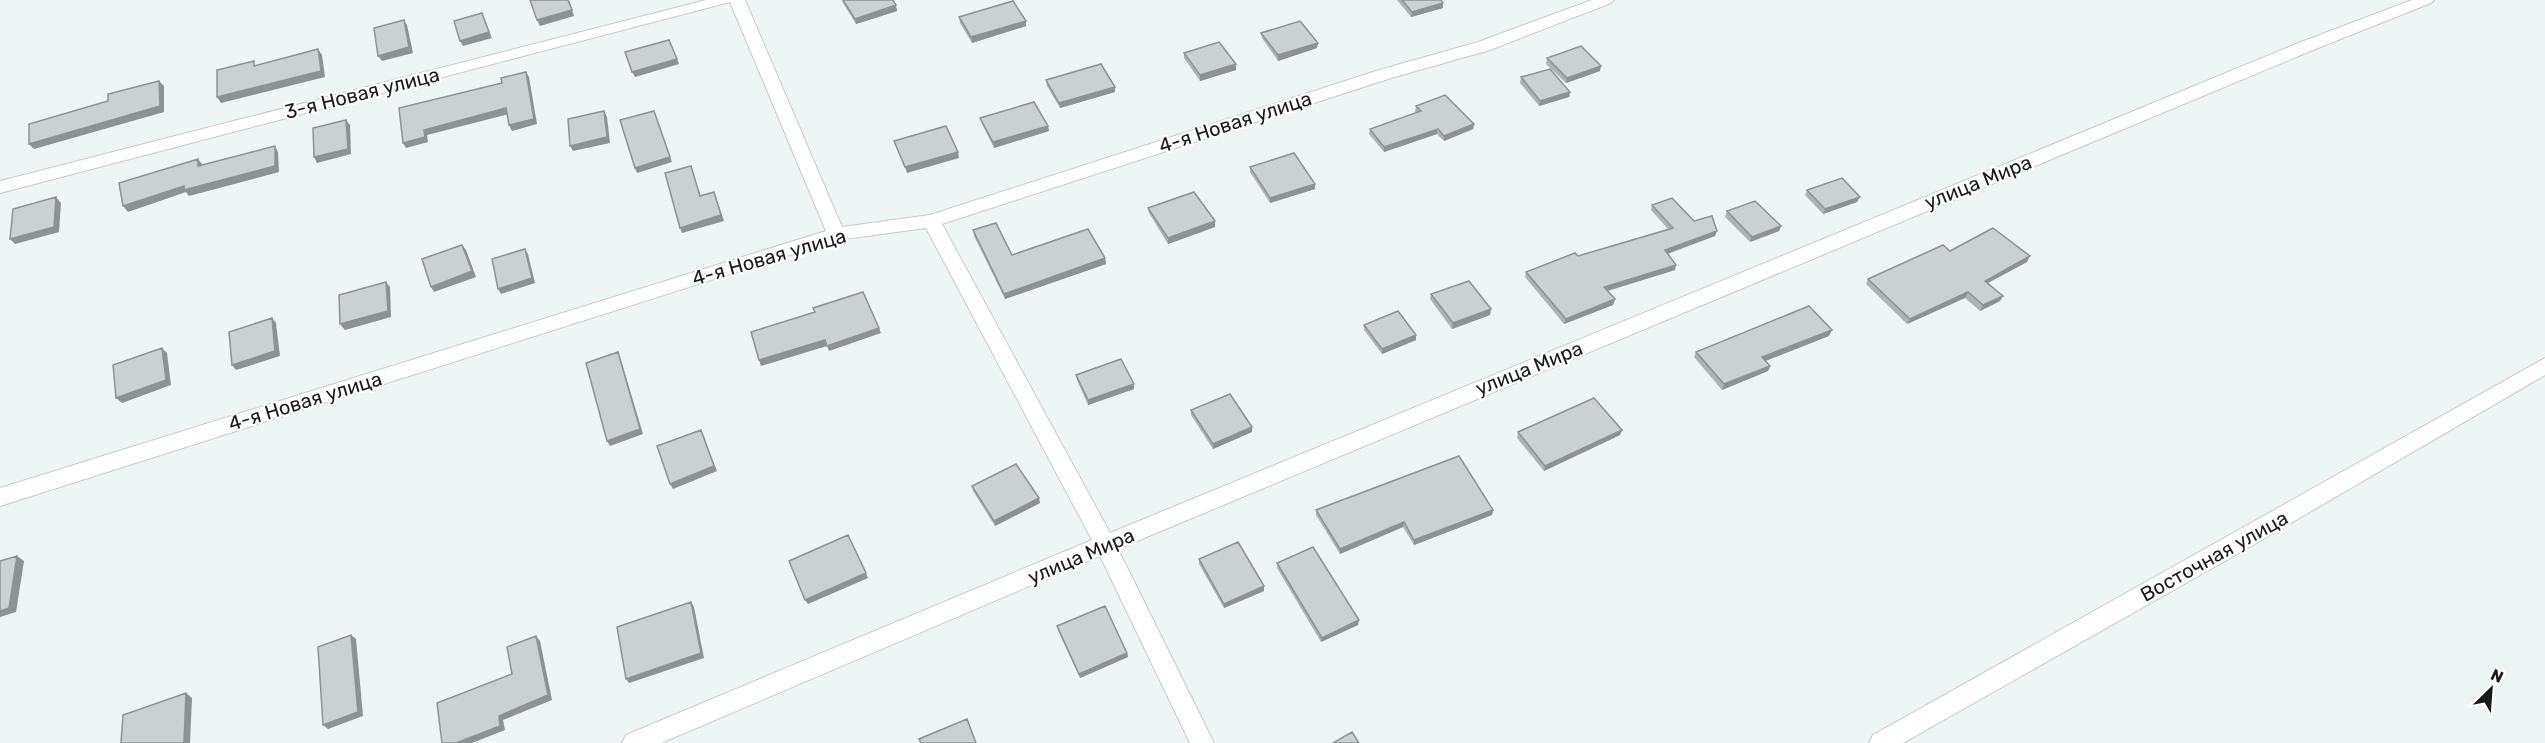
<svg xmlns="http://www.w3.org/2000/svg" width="2545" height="743" font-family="Rubik,sans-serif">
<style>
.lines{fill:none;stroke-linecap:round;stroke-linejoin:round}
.street-casing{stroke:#c5cbcc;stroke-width:2}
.street{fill:#fff;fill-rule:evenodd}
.wall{fill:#aeb4b5}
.shaded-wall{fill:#8d9293}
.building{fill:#cad1d2;stroke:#8d9293;stroke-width:1.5}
.labels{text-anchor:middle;stroke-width:4.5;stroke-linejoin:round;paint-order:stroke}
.street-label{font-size:20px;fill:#181a1b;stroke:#fff}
</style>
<rect width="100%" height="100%" fill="#edf5f5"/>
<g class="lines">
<!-- street casing -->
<g class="street-casing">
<path id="street" d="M706,0H745L842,227L930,215L1379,70L1478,42L1592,0H1614L1611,3L1490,50L1391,78L942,224L1110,533L2301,42L2412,0H2434L2431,3L2313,50L1118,549L1214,743H1190L1100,556L661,743H622L626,735L1092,540L926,228L837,240L0,506V488L826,231L730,2L0,193V181Z
M2545,358V375L2248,548L1903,743H1869L1873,735Z"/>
</g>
<!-- street -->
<use href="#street" class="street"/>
</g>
<!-- wall -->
<path class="wall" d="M842,0H893L897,11L856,24L843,3Z
M1397,0H1441L1443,8L1411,17Z
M959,17L1026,26L972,43L960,23Z
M1261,33L1317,48L1278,61L1262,38Z
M1184,53L1236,64V70L1200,81L1184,58Z
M1547,58L1600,71L1566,83L1546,64Z
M1521,77L1570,92L1569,97L1539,106L1520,83Z
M1046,80L1115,92L1060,108L1047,86Z
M1416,106L1474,124L1473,129L1444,141L1437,134L1384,152L1369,134L1370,129L1417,113L1415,112Z
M980,118L1049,131L994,148L982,124Z
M1250,167L1315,184V189L1270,203L1250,172Z
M1807,190L1857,202L1823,214L1805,195Z
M1652,205L1694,221L1715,236L1668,254L1675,270L1608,291L1615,299L1613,305L1564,324L1525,277L1526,272L1668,229L1651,210Z
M1148,208L1215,221V227L1168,244L1149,213Z
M1727,211L1781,226L1779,231L1750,242L1725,217Z
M973,230L1012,255L1105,258L1106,264L1005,299L974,236Z
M1950,251L2027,262L1988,283L2000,301L1980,311L1965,298L1907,324L1866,284L1868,279Z
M1431,294L1491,309L1490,315L1452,329L1430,299Z
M1364,325L1416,340L1382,354L1364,330Z
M1829,336L1765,361L1770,366L1768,371L1722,390L1694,357L1696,352Z
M1076,375L1134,384V389L1088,405L1077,380Z
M1191,410L1252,427V432L1213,449L1191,415Z
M1622,430L1620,435L1544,471L1517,438L1518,432Z
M972,486L1040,503L995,526L973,491Z
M1316,510H1493L1492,515L1414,545L1403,527L1340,554L1316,515Z
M1199,559L1264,586V591L1224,608L1199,564Z
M1277,563L1358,625L1321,642L1277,568Z
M1057,626L1127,653L1128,657L1080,678L1058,631Z"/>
<!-- shaded-wall -->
<path class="shaded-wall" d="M569,0L574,16L540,26L537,20Z
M1443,3V8L1411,17L1412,12Z
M896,5L897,11L856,24L855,19Z
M482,13L492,38L463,46L460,41Z
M404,20L407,25L413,53L382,61L378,56Z
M1026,21V26L972,43L971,37Z
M1318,43L1317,48L1278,61V55Z
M318,49L322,55L325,77L221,103L217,97Z
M677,59L679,64L635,77L632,72Z
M1236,64V70L1200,81V75Z
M1601,66L1600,71L1566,83L1567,78Z
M526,72L529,77L537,124L512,131L509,125Z
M159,81L164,86V112L34,149L29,144Z
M1115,87V92L1060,108L1059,103Z
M1570,92L1569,97L1539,106L1540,101Z
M506,108L509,114L427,135L428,142L406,148L403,143L424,130Z
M604,111L607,117L610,143L573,151L570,146Z
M654,111L672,162L637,173L635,168Z
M346,120L350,125L351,154L317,163L314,157Z
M1474,124L1473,129L1444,141V136Z
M1048,126L1049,131L994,148L993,142Z
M1438,129L1437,134L1384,152V147Z
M275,146L278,152L279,172L189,196L186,192L128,212L123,206Z
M958,152L959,158L907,173L905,167Z
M198,159L202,164V172L198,166Z
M1315,184V189L1270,203V198Z
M714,192L724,221L682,233L680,228Z
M56,197L61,203L59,232L15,244L10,239Z
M1860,197L1857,202L1823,214L1825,209Z
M1215,221V227L1168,244V238Z
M1781,226L1779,231L1750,242L1752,237Z
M1717,231L1715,236L1663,255L1665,250Z
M462,245L466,250L476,277L434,292L431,287Z
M525,249L528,254L535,283L501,294L498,289Z
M2030,256L2027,262L1982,286L1985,281Z
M1105,258L1106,264L1005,299L1004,294Z
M1676,265L1675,270L1603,292L1604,287Z
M386,282L390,287L391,317L345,330L340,324Z
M1968,292L1965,298L1907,324L1910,319Z
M2003,296L2000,301L1980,311L1983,305Z
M1615,299L1613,305L1564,324L1566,319Z
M1491,309L1490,315L1452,329L1453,323Z
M272,318L276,323L280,356L236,370L232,365Z
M879,328L881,333L829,351L827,346Z
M1832,330L1829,336L1760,363L1762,357Z
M1416,335V340L1382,354V349Z
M825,340L827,346L761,366L759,360Z
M162,348L167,353L171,385L122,403L116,398Z
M618,352L620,357L643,434L610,446L607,441Z
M1770,366L1768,371L1722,390L1724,384Z
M1134,384V389L1088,405V400Z
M1252,427V432L1213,449V444Z
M701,430L717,471L673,489L670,484Z
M1622,430L1620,435L1544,471L1545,466Z
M1039,498L1040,503L995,526L994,521Z
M1493,510L1492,515L1414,545V540Z
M1404,522L1403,527L1340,554V549Z
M17,556L24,561L16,612L0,617V611Z
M866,573L868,578L808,604L805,600Z
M1264,586V591L1224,608V604Z
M691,602L694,607L704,658L629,683L626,679Z
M1359,620L1358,625L1321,642L1322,638Z
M351,635L356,639L363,716L328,729L323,725Z
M536,636L540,641L552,700L503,720L505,730L472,743H456L499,716Z
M1127,653L1128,657L1080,678L1079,674Z
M186,693L192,698L190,743H184Z"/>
<!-- building -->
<path class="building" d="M530,0H568L572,10L537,20Z
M843,0H893L896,5L855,19Z
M1402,0H1441L1443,3L1412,12Z
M1013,1L1026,21L971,37L959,17Z
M482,13L489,32L460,41L454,21Z
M404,20L409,47L378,56L374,28Z
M1300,21L1318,43L1278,55L1261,33Z
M669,40L677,59L632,72L625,52Z
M1219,42L1236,64L1200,75L1184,53Z
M1581,46L1601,66L1567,78L1547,58Z
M318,49L321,71L217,97V70L254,61V66Z
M1101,64L1115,87L1059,103L1046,80Z
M1550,69L1570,92L1540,101L1521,77Z
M526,72L534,119L509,125L506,108L424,130L425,137L403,143L399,108L502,83L501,78Z
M159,81L160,106L29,144V124L108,101V94Z
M1445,95L1474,124L1444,136L1438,129L1384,147L1370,129L1421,111L1416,106Z
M1034,102L1048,126L993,142L980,118Z
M604,111L607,137L570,146L568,119Z
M654,111L670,157L635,168L620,120Z
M346,120L348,149L314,157L313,128Z
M946,126L958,152L905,167L894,141Z
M275,146V166L184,190V186L123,206L119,183L198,159V166Z
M1294,153L1315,184L1270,198L1250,167Z
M691,166L700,196L714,192L721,215L680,228L665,173Z
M1842,178L1860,197L1825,209L1807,190Z
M1194,192L1215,221L1168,238L1148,208Z
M56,197L54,227L10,239L13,209Z
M1672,198L1694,221L1712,216L1717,231L1665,250L1676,265L1604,287L1615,299L1566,319L1526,272L1575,253L1578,256L1673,228L1652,205Z
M1755,201L1781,226L1752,237L1727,211Z
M996,223L1012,255L1088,229L1105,258L1004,294L973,230Z
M1993,228L2030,256L1985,281L2003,296L1983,305L1968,292L1910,319L1868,279L1943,245L1950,251Z
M462,245L472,271L431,287L422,259Z
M525,249L532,278L498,289L492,259Z
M1469,281L1491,309L1453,323L1431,294Z
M386,282L388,311L340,324L339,295Z
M863,292L879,328L827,346L825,340L759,360L751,332L815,312L813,308Z
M1809,306L1832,330L1762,357L1770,366L1724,384L1696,352Z
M1398,311L1416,335L1382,349L1364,325Z
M272,318L275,351L232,365L229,332Z
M162,348L166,380L116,398L113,365Z
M618,352L640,429L607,441L586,363Z
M1121,359L1134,384L1088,400L1076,375Z
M1230,394L1252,427L1213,444L1191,410Z
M1594,398L1622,430L1545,466L1518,432Z
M701,430L714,466L670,484L657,446Z
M1459,456L1493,510L1414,540L1404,522L1340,549L1316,510Z
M1016,464L1039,498L994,521L972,486Z
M848,535L866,573L805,600L789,561Z
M1238,542L1264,586L1224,604L1199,559Z
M1313,547L1359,620L1322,638L1277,563Z
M17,556L9,608L0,611V561Z
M691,602L701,653L626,679L617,627Z
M1105,606L1127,653L1079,674L1057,626Z
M351,635L358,712L323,725L318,647Z
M536,636L548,695L499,716L500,726L456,743H442L437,703L512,674L507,647Z
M186,693L184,743H121L123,715Z
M967,719L976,743H921L919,739Z
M1352,732L1359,743H1333Z"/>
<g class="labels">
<!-- street labels -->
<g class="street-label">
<text transform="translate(362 93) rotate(-14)" y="7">3-я Новая улица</text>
<text transform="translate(1235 122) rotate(-18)" y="7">4-я Новая улица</text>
<text transform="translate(1978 182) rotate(-22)" y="7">улица Мира</text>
<text transform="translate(769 257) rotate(-16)" y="7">4-я Новая улица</text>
<text transform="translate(1529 368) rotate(-22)" y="7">улица Мира</text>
<text transform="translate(305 401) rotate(-17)" y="7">4-я Новая улица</text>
<text transform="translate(1081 556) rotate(-23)" y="7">улица Мира</text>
<text transform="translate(2214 556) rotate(-29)" y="7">Восточная улица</text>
</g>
</g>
<!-- north arrow -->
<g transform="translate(2491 689) rotate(25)" stroke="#ffffff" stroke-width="4.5" paint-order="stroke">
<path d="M0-4.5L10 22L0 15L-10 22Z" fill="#181a1b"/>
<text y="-9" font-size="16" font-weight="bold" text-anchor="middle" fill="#181a1b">N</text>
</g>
</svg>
